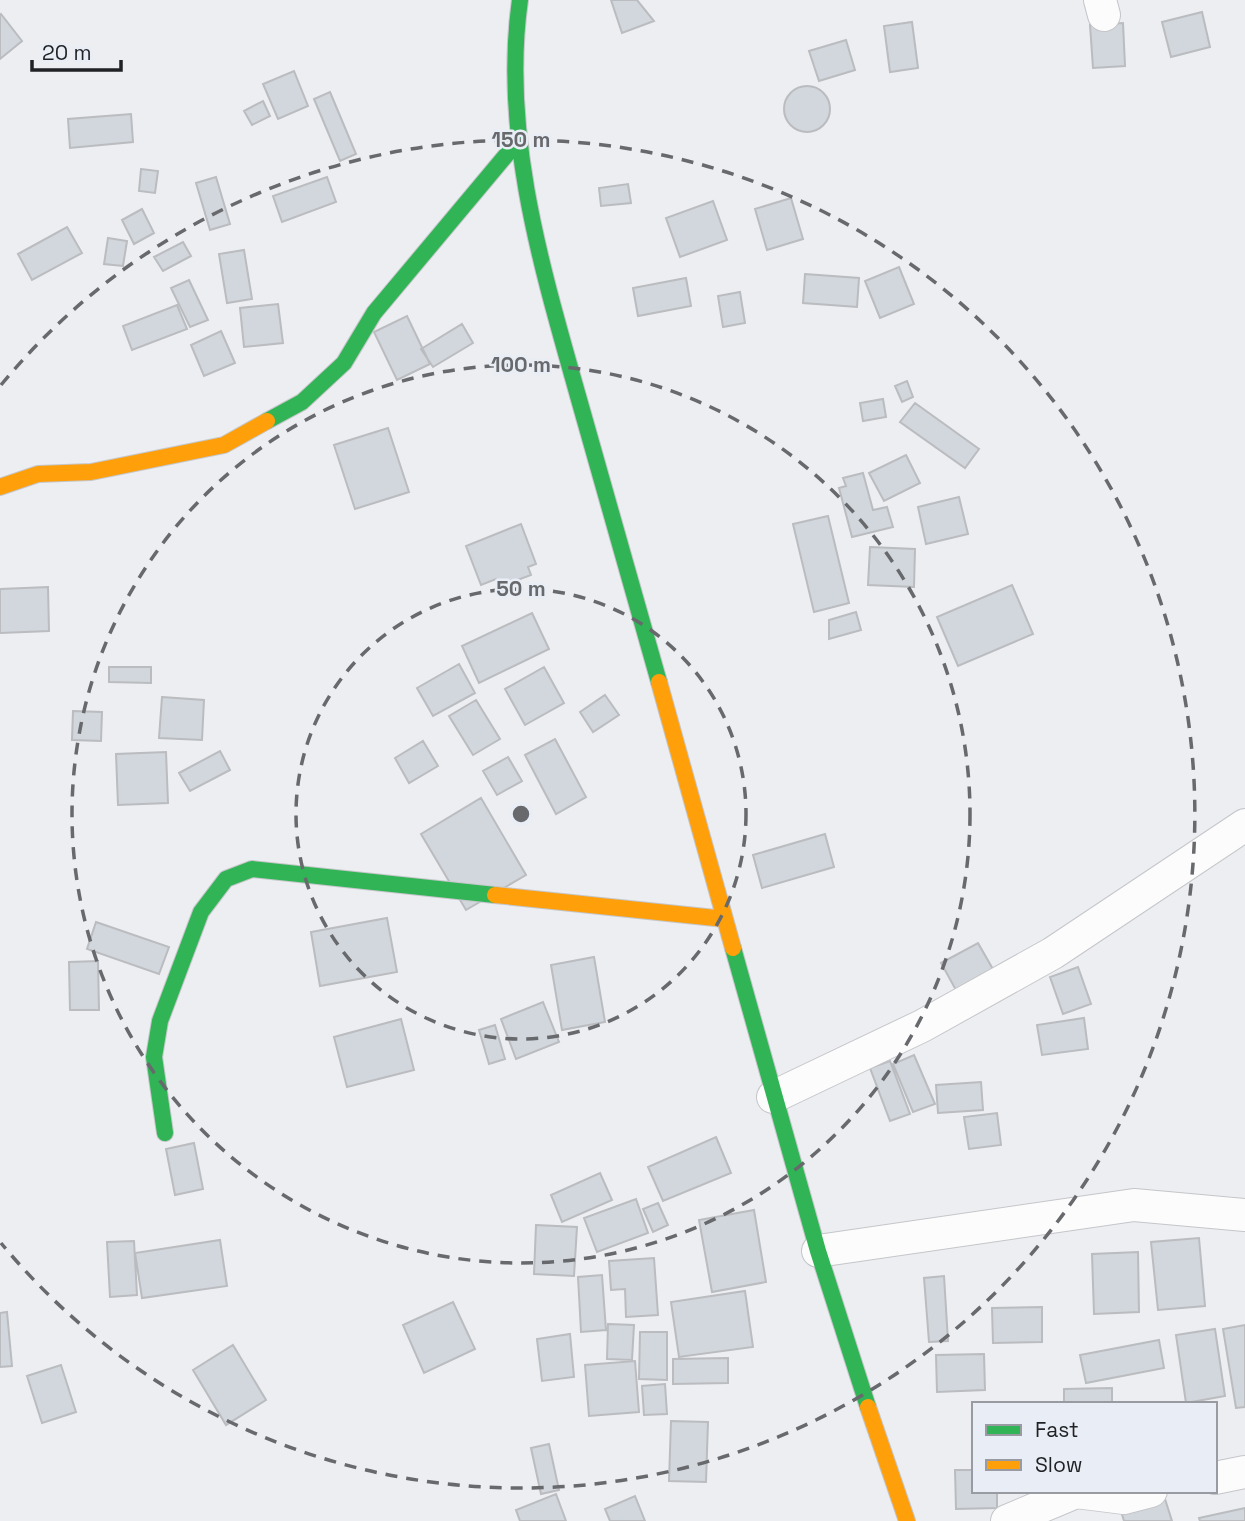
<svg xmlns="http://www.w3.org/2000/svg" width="1245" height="1521" font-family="'Space Grotesk',sans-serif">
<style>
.building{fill:#d2d7dd;stroke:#babcbf;stroke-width:2}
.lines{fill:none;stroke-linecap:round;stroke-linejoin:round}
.street-casing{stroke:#c5c6c9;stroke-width:34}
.fast-casing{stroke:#c5c6c9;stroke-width:18}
.slow-casing{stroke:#c5c6c9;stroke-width:18}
.street{stroke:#fcfcfd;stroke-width:32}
.fast{stroke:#30b455;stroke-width:16}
.slow{stroke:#ff9f0a;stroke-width:16}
.ring{fill:none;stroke:#67696c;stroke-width:3.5;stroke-dasharray:12 9}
.centre{fill:#67696c;stroke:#e9edf5;stroke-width:3.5}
.ring-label{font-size:21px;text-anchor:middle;font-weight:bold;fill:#67696c;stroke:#e9edf5;stroke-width:5;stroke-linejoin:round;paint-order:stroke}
</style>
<rect width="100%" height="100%" fill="#eceef2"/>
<!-- building -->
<path class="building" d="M611,0H637L654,21L622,33Z
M1202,12L1210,47L1171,57L1162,22Z
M1,14L22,41L0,59V15Z
M912,22L918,68L890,72L884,26Z
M1123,23L1125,66L1093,68L1090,25Z
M846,40L855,70L819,81L809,51Z
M294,71L308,106L278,119L263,84Z
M784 109a23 23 0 1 1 46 0a23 23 0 1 1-46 0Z
M330,92L356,154L340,161L314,99Z
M263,101L270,116L252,125L244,111Z
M131,114L133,142L70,148L68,119Z
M141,169L158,171L155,193L139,191Z
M216,177L230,224L210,230L196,183Z
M327,177L336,202L282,222L273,196Z
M628,184L631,203L601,206L599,188Z
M791,198L803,239L767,250L755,209Z
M713,201L727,240L680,257L666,218Z
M142,209L154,233L134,244L122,220Z
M67,227L82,253L32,280L18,254Z
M108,238L127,241L123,266L104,264Z
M183,242L191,256L163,271L154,257Z
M244,250L252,299L227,303L219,254Z
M899,267L914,304L880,318L865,281Z
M805,274L859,278L857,307L803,303Z
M686,278L691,306L638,316L633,288Z
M189,280L208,320L190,327L171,288Z
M740,292L745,323L723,327L718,296Z
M278,304L283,343L244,347L240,308Z
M177,305L187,329L132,350L123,326Z
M407,316L430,364L397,380L374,332Z
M462,324L473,343L433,367L421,349Z
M221,331L235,363L204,376L191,345Z
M907,381L913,397L902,402L895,386Z
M883,399L886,417L863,421L860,403Z
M915,403L979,449L965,468L900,422Z
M388,428L409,492L355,509L334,445Z
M906,455L920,483L884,501L869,473Z
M863,473L873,510L887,507L893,527L852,537L839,488L846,486L843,478Z
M959,497L968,534L926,544L918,507Z
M828,516L849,603L814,612L793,524Z
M521,524L536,564L528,567L531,575L499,587L496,579L481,585L466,546Z
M870,547L915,549L914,587L868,585Z
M1012,585L1033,634L958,666L937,617Z
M48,587L49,631L0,633V589Z
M856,612L861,630L829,639V620Z
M532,613L549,649L479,683L462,646Z
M459,664L475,693L433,716L417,688Z
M109,667H151V683L109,682Z
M544,667L564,703L525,725L505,689Z
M605,695L619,715L593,732L580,712Z
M162,697L204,700L202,740L159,738Z
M476,700L500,739L473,755L449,716Z
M73,711L102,712L101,741L72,740Z
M555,739L586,797L556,814L525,755Z
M423,741L438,766L409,783L395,758Z
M220,751L230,770L190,791L179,773Z
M166,752L168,803L118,805L116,754Z
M508,757L522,781L497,795L483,771Z
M481,798L526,875L466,910L421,834Z
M825,834L834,867L762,888L753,855Z
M387,918L397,972L320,986L311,932Z
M96,922L169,947L159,974L87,949Z
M978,943L994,971L957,992L941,963Z
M594,957L605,1022L562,1030L551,965Z
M98,961L99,1010H70L69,962Z
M1078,967L1091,1004L1063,1014L1050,977Z
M543,1002L559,1042L516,1059L501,1019Z
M1084,1018L1088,1049L1042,1055L1037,1025Z
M401,1019L414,1070L347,1087L334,1037Z
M495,1025L505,1059L489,1064L479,1030Z
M914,1055L935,1104L913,1112L893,1064Z
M890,1061L910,1114L890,1121L870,1068Z
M981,1082L983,1110L938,1113L936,1085Z
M997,1113L1001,1145L969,1149L964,1117Z
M716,1137L731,1173L663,1201L648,1167Z
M194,1143L203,1189L175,1195L166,1149Z
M600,1173L612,1200L562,1222L551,1195Z
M636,1199L648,1233L597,1252L584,1218Z
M658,1203L668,1225L653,1232L643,1209Z
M754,1210L766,1282L712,1292L699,1220Z
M536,1225L577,1227L574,1276L534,1274Z
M1199,1238L1205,1306L1158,1310L1151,1242Z
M220,1240L227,1286L142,1298L135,1253Z
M134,1241L137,1295L110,1297L107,1242Z
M1138,1252L1139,1312L1094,1314L1092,1254Z
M654,1258L658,1315L626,1317L625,1289L611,1290L609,1261Z
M602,1275L606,1330L581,1332L578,1277Z
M944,1276L948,1341L929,1342L924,1278Z
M745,1291L753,1347L679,1357L671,1302Z
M453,1302L475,1349L424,1373L403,1325Z
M1042,1307V1342L993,1343L992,1308Z
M7,1312L12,1366L0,1367V1313Z
M608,1324L634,1325L632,1360L607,1359Z
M1245,1325V1407L1236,1408L1223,1329Z
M1215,1329L1225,1396L1186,1403L1176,1335Z
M640,1332H667V1380L639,1379Z
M570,1334L574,1377L542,1381L537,1339Z
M1159,1340L1164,1368L1086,1383L1080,1355Z
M233,1345L266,1400L226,1425L193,1370Z
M984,1354L985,1390L937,1392L936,1355Z
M728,1358V1383L673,1384V1359Z
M635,1361L639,1412L589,1416L585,1365Z
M61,1365L76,1412L42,1423L27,1376Z
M665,1384L667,1414L644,1415L642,1386Z
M1112,1388V1404H1064V1389Z
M671,1421L708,1422L706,1482L669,1481Z
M549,1444L559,1490L541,1494L531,1448Z
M955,1470H974V1491H997V1508L956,1509Z
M556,1494L566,1521H520L516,1510Z
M635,1496L645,1521H610L605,1509Z
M1165,1499L1172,1521H1124L1121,1511Z
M1245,1508V1521H1200L1199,1518Z"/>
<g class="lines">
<!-- street casing -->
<g class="street-casing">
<path id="street" d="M1100,0L1104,15
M773,1097L922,1026L1053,953L1245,825
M818,1251L1134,1205L1245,1215
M1215,1478L1245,1472
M1007,1521L1076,1492L1124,1498L1151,1491"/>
</g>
<!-- fast casing -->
<g class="fast-casing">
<path id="fast" d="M520,0C501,134 542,268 578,396C605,491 632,586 659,682
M267,421L302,402L344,363L374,313L518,141
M733,948L818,1251L868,1407
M165,1133L154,1057L160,1021L201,912L226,879L252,869L495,895"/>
</g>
<!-- slow casing -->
<g class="slow-casing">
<path id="slow" d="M0,487L38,474L91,472L224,445L267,421
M659,682L733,948
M495,895L725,919
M868,1407L907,1521"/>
</g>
<!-- street -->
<use href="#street" class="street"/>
<!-- fast -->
<use href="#fast" class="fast"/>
<!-- slow -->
<use href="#slow" class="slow"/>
</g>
<!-- distance rings -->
<g class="ring">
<circle cx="521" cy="814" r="225"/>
<circle cx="521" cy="814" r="449"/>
<path d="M1 385A674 674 0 1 1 1 1243"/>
</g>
<circle cx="521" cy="814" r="10" class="centre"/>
<g class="ring-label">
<text x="521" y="147">150 m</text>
<text x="521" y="372">100 m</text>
<text x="521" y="596">50 m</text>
</g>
<!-- legend -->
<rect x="972" y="1402" width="245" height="91" fill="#e9edf5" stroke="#989ba1" stroke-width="2"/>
<rect x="986" y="1425" width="35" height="10" fill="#30b455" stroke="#989ba1" stroke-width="2"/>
<text x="1035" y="1437" font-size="21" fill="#1f2124">Fast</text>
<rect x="986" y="1460" width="35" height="10" fill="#ff9f0a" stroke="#989ba1" stroke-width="2"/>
<text x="1035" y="1472" font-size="21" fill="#1f2124">Slow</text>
<!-- scale -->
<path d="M32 60v10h89v-10" fill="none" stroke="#1f2124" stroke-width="3.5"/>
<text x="42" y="60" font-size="21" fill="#1f2124" stroke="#e9edf5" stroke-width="5" paint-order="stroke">20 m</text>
</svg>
